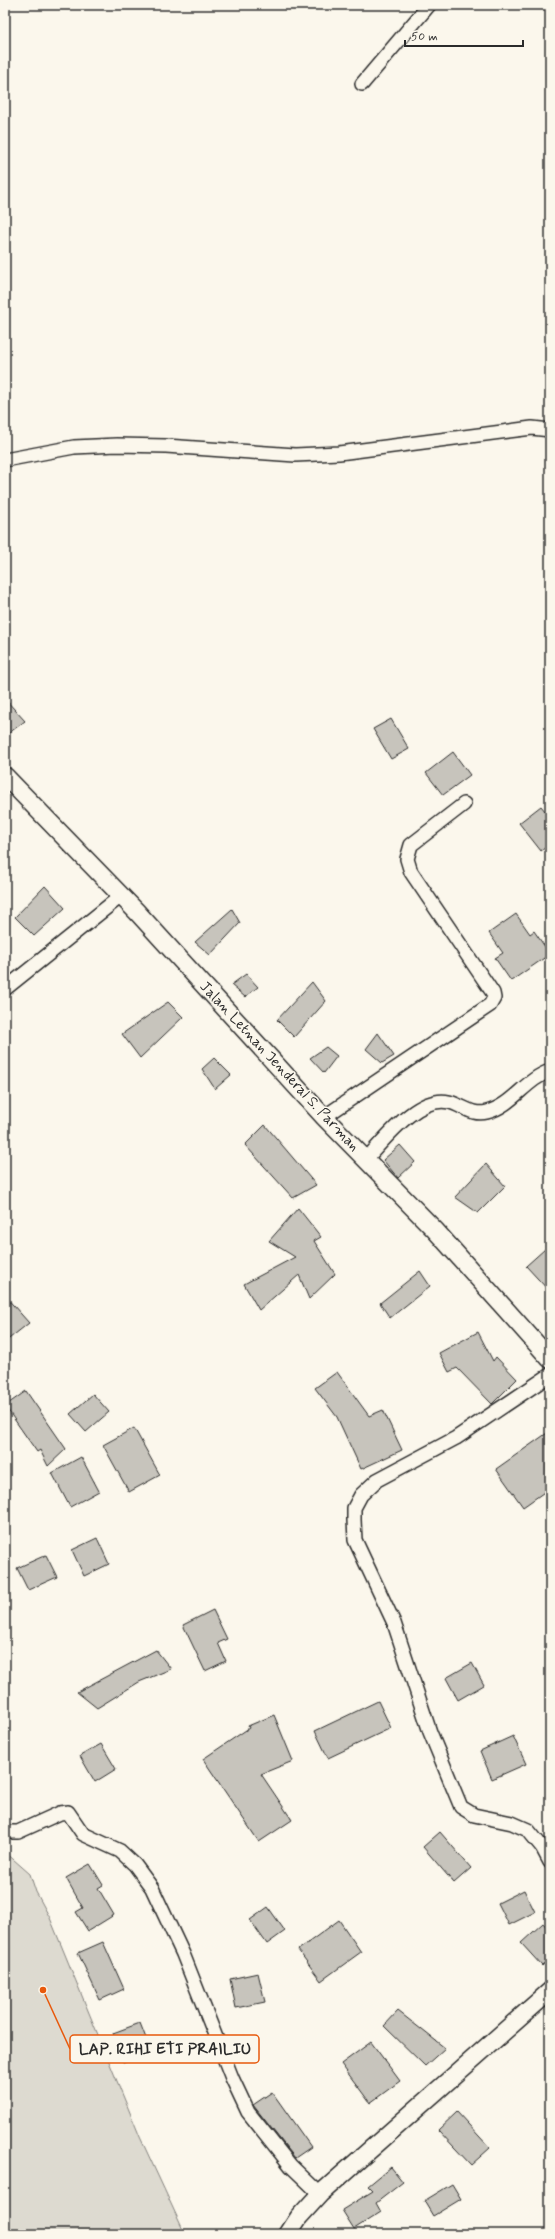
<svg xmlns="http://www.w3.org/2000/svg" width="555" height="2239" font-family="Mynerve,sans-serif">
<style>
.green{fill:#dddad0;stroke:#84827e}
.building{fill:#c7c4bc;stroke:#2b2b2b}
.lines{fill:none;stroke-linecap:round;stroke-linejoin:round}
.minor-casing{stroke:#2b2b2b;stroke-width:16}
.tertiary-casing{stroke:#2b2b2b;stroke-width:20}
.minor{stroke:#fbf7ec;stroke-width:13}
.tertiary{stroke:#fbf7ec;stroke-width:17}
.labels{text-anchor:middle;stroke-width:3;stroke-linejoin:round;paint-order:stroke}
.street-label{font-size:15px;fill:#2b2b2b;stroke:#fbf7ec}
.leader{fill:none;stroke:#e8590c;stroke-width:1.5}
.callout-dot{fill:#e8590c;stroke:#fbf7ec;stroke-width:1.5}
.callout{fill:#fbf7ec;stroke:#e8590c;stroke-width:1.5}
.callout-label{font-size:16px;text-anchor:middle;font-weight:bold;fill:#2b2b2b}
</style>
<rect width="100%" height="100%" fill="#fbf7ec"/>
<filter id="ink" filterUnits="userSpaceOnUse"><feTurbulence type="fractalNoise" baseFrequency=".025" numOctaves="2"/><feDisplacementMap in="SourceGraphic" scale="8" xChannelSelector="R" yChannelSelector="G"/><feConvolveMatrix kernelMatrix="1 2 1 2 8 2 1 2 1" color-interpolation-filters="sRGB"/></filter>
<g filter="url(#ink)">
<!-- green -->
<path class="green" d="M5,1852L30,1874L36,1892L50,1918L140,2137L185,2234H5Z"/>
<!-- building -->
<path class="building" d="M5,699L25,721L5,736Z
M391,719L409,749L391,759L373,729Z
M453,752L470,775L443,795L426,773Z
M541,806L550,817V844L541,851L519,823Z
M45,886L65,908L34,936L15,917Z
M232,909L240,923L210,955L195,942Z
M516,914L530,934L534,931L550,954L511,981L495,958L503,953L489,933Z
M246,974L258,987L245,997L231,985Z
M312,982L326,1001L294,1037L277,1020Z
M168,1002L183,1017L140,1058L122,1034Z
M378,1033L394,1056L382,1063L366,1049Z
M326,1047L337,1056L324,1073L310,1058Z
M214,1058L231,1075L215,1089L202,1069Z
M265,1125L316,1185L293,1198L245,1145Z
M400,1145L415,1162L398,1178L383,1160Z
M486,1164L505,1186L478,1213L455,1197Z
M298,1208L321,1237L314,1241L335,1274L309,1299L299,1275L259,1310L244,1284L295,1257L269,1241Z
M545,1249L550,1255V1292L526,1266Z
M420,1271L430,1286L390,1318L380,1303Z
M5,1296L29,1323L5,1342Z
M478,1332L493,1361L496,1357L517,1379L492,1404L457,1368L449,1372L439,1353Z
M337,1372L369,1416L383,1410L402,1450L361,1469L337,1417L315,1388Z
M26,1391L66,1449L48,1466L40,1450L37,1452L5,1406Z
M93,1394L109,1412L86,1432L70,1414Z
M134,1428L160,1475L129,1492L103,1445Z
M550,1431V1488L523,1507L496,1469Z
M81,1457L99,1491L70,1507L52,1473Z
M97,1538L109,1564L84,1576L72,1550Z
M46,1555L57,1577L28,1590L17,1568Z
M213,1610L227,1639L218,1643L226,1661L205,1671L183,1625Z
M156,1650L171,1669L139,1682L97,1708L77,1692Z
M472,1663L484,1685L458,1700L446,1678Z
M378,1701L391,1728L328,1758L315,1731Z
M274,1715L293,1761L261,1774L292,1820L259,1842L203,1759L249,1728L248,1726Z
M513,1736L526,1764L492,1779L480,1751Z
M101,1744L116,1769L95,1782L80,1756Z
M440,1832L471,1868L454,1883L423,1847Z
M90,1864L103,1885L98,1888L114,1915L88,1931L76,1912L83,1908L66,1878Z
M524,1890L535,1912L509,1925L498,1903Z
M268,1907L285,1931L267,1944L250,1920Z
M339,1920L361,1952L321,1981L298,1950Z
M543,1923L550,1931V1959L542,1966L521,1943Z
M103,1942L124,1989L100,2000L78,1953Z
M258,1973L265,2002L236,2008L230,1979Z
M398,2011L445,2048L425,2066L384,2026Z
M140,2023L151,2051L123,2062L113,2033Z
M371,2042L400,2081L370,2103L341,2064Z
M272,2092L311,2147L295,2158L253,2105Z
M457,2112L490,2148L471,2165L438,2130Z
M391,2167L403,2182L376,2203L381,2212L354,2229L342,2210L373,2191L368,2186Z
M452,2184L461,2199L433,2216L424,2201Z"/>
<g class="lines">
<!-- minor casing -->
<g class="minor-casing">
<path id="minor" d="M362,84L429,5
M5,460L74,447L117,445L166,446L295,455L339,453L532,428L550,430
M5,989L121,896
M324,1117L490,1005L494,998L493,993L411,872L407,859L411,845L464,804
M367,1158C385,1139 418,1095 449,1102C462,1105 472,1116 487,1112C512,1106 526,1079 550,1071
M550,1375L456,1438L377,1480L361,1495L354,1508V1520L355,1540L394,1623L430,1732L461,1807L474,1815L512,1823L528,1830L542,1847L550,1862
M5,1832H18L60,1813L68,1812L83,1834L120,1851L135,1865L152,1888L183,1954L232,2078L248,2112L291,2166L320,2194"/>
</g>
<!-- tertiary casing -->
<g class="tertiary-casing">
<path id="tertiary" d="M5,776L137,912L324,1117L435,1230L550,1359
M288,2234L299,2217L320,2194L550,1991"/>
</g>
<!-- minor -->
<use href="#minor" class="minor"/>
<!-- tertiary -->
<use href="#tertiary" class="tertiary"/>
</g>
</g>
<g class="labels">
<!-- street labels -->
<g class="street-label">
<text transform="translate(280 1066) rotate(47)" y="5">Jalan Letnan Jenderal S. Parman</text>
</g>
</g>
<!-- callouts -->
<path class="leader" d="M43 1990L70 2049"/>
<circle class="callout-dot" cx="43" cy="1990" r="4"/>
<rect class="callout" x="70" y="2035" width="189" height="28" rx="4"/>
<g class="callout-label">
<text x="165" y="2054">LAP. RIHI ETI PRAILIU</text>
</g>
<!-- margin -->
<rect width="555" height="2239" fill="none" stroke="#fbf7ec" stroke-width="20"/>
<rect x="10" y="10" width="535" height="2219" fill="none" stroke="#2b2b2b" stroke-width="1.5" filter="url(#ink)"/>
<!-- scale -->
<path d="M405 40v6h118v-6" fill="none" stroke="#2b2b2b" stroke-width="2"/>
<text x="411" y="40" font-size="12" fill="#2b2b2b" stroke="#fbf7ec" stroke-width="3" paint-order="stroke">50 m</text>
</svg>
